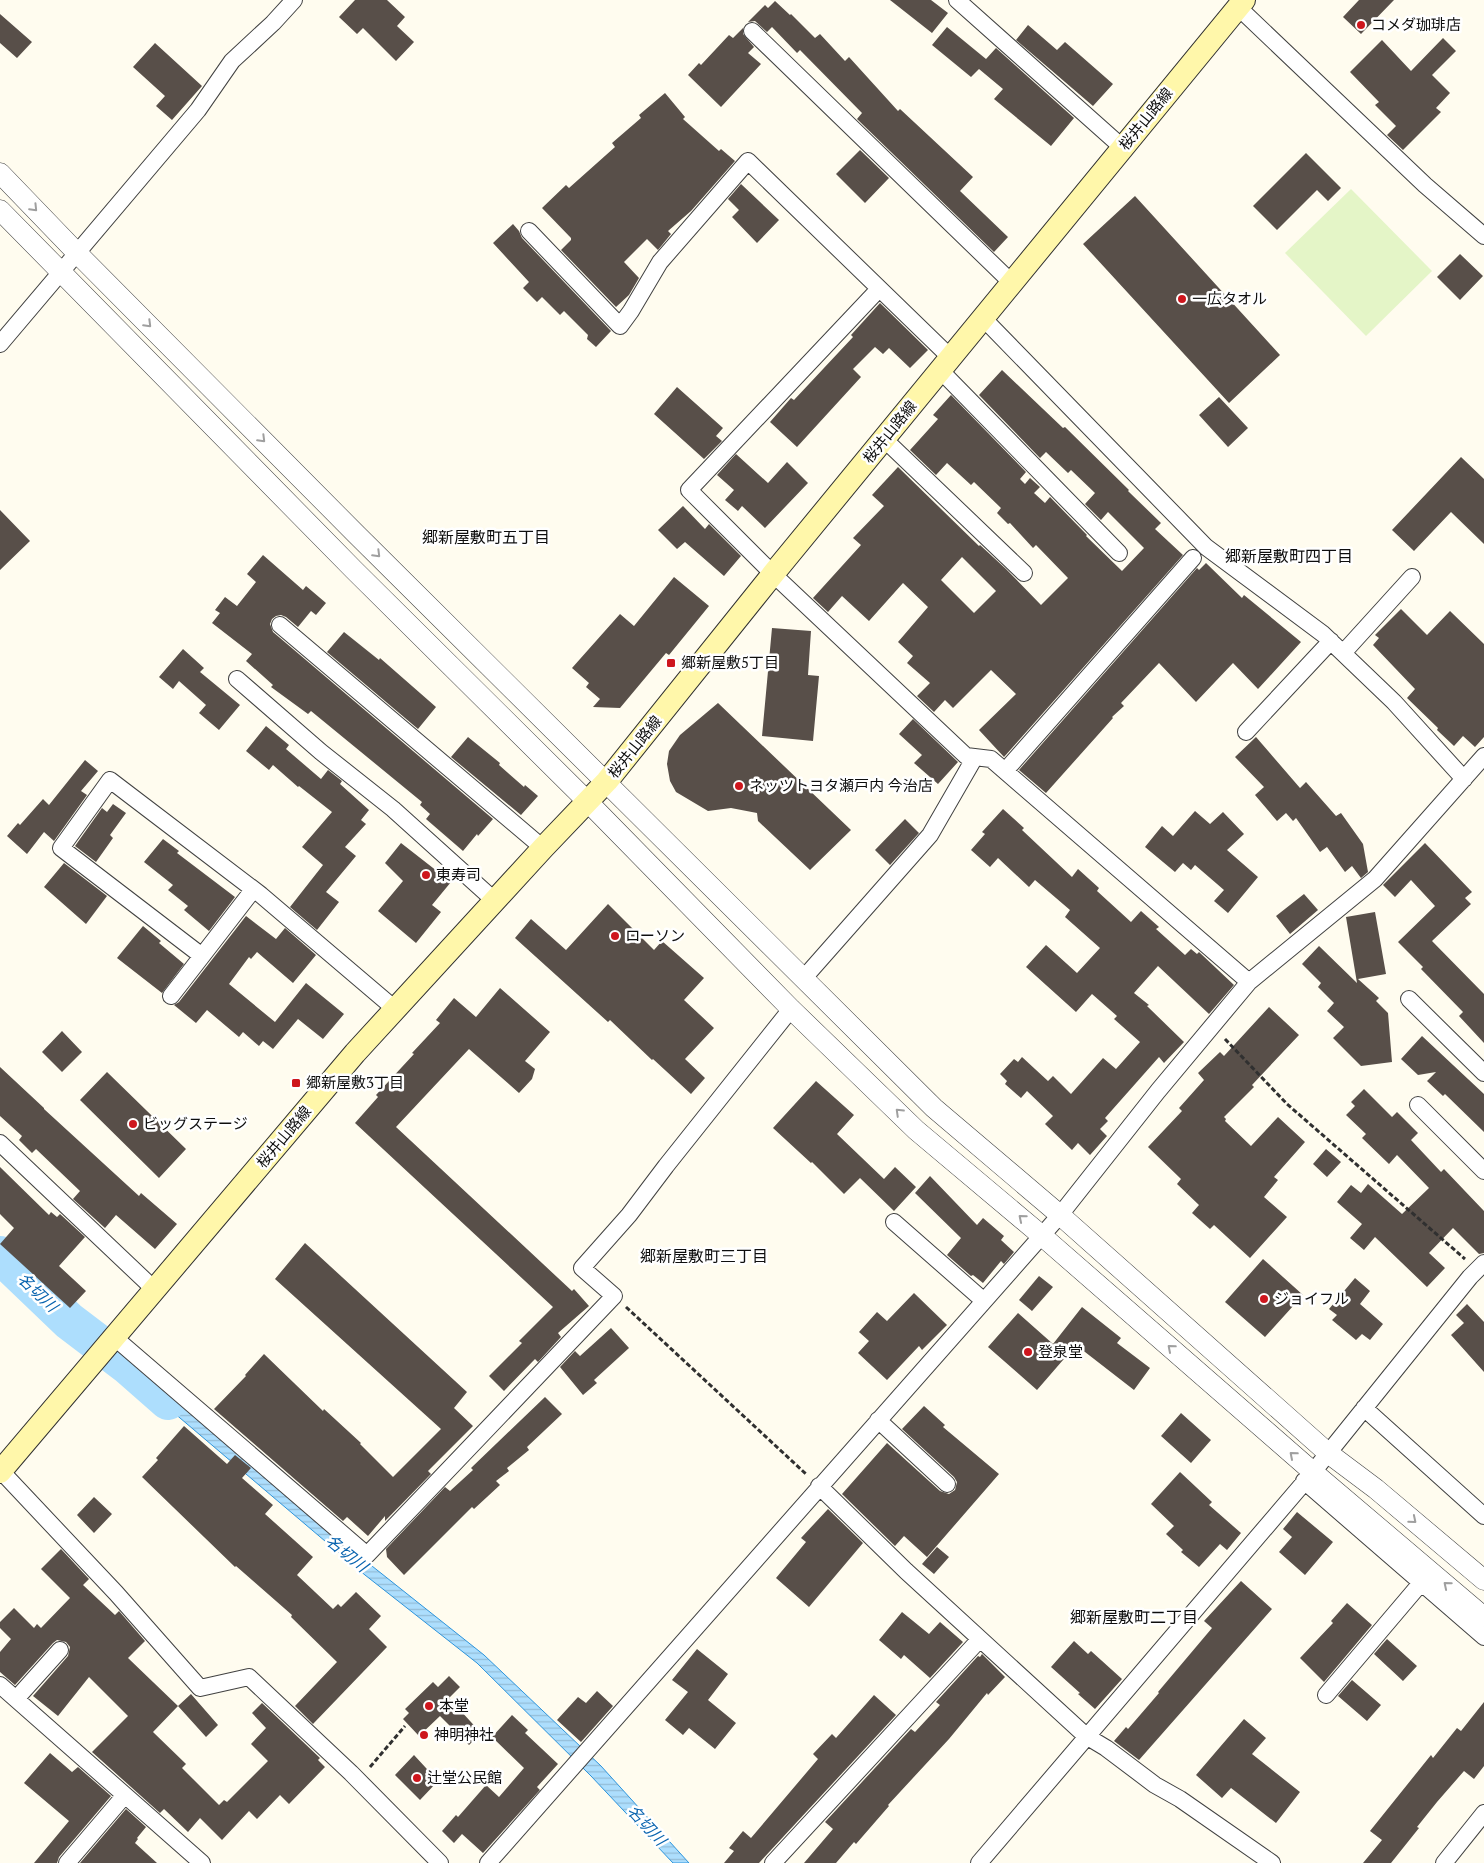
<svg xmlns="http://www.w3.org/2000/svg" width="1484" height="1863" font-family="'PT Serif','Noto Sans JP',serif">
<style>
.pitch{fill:#e4f5c7}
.water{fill:url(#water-rules);stroke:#2c94dc}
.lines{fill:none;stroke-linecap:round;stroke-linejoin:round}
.river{stroke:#addefd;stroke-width:38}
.building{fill:#584f49;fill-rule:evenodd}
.minor-casing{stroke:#414141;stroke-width:18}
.tertiary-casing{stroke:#414141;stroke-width:21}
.secondary-casing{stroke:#303030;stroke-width:24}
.path{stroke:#303030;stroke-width:3;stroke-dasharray:5 2.5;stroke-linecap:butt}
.minor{stroke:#fff;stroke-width:16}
.tertiary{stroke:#fff;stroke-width:20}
.secondary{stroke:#fff7aa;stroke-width:22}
.oneway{stroke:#9f9f9f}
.poi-dot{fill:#ce161d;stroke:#fff;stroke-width:2}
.labels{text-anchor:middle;stroke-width:5;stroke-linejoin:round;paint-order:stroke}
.poi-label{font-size:15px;fill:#0e0e0e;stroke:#fff;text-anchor:start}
.street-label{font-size:15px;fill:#0e0e0e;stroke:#fff}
.neighbourhood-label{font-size:16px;fill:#0e0e0e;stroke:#fff}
.water-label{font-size:16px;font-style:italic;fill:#0964af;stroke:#fff}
</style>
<defs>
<pattern id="water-rules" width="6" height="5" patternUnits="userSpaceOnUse" patternTransform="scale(1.25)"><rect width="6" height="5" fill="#addefd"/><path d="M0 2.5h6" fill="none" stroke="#94bdd8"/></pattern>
</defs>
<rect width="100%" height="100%" fill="#fffcef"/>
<!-- pitch -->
<path class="pitch" d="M1351,189L1432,271L1366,336L1285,253Z"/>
<!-- water -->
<path class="water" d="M133,1363L231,1448L372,1566L484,1655L601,1766L689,1863H673L591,1776L477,1663L365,1575L127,1373Z"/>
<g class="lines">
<!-- river -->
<path class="river" d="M0,1255L69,1321L127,1365L168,1401"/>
</g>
<!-- building -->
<path class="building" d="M355,0H387L405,17L397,26L414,42L396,61L363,28L357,34L339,17Z
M890,0H931L948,13L932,33Z
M1359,0H1394L1361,34L1343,17Z
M775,1L790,15L791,14L815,38L820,34L845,61L849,57L898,111L900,109L973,177L960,191L1008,237L994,252L857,119L862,113L800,50L797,53L772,27L767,32L755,21L748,22L765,5L768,8Z
M0,14L32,42L17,58L0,43Z
M1028,25L1057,50L1065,42L1113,84L1093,106L1016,40Z
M947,27L986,59L996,48L1074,118L1051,146L994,99L1003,89L979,69L971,77L932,45Z
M743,28V34L754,47L748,53L761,64L721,107L688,75L699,63L701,65L729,35L733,38Z
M1443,38L1456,51L1432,75L1450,93L1436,108L1441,112L1403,150L1387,135L1396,126L1375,105L1379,102L1350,72L1382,40L1411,71Z
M155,43L202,86L172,120L156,106L165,96L133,67Z
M665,93L685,117L683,119L719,151L721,149L735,161L691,211L668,231L671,234L658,250L647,239L624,262L639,278L629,295L616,307L561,250L571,240V238L542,208L566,185L569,188L615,147L612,143L641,118L639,115Z
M860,150L889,178L865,203L836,174Z
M1306,153L1341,188L1328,201L1317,190L1277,230L1253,206Z
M741,184L779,220L757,243L732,217L739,210L728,199Z
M1135,196L1280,355L1229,403L1083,244Z
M513,224L519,231L522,238L611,331L596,347L587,339L588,335L564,311L560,315L542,297L537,302L523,288L529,282L493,243Z
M1460,254L1483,276L1460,300L1437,277Z
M880,303L928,350L910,368L889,348L883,354L875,347L853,369L861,377L797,447L770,422L791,398L794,400L853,337L851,335Z
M1002,370L1063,428L1065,427L1129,490L1128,491L1161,523L1155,529L1183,555L1004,757L979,730L1016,694L991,670L953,708L945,700L934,712L917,696L930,683L907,663L913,656L898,642L928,607L903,583L869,621L842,596L828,612L813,598L861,545L853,538L884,506L872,495L898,467L979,546L980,545L1006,569L1041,605L1068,578L1036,545L1033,548L1010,523L1008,524L997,513L1001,508L974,482L971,485L947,463L936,475L910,450L938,419L933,415L951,395L1026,472L1020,479L1025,484L1030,478L1040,487L1034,493L1045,503L1050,497L1087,535L1086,536L1122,571L1144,548L1108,512L1101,520L1085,504L1095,493L1071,470L1068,473L1046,452L1040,458L979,395ZM962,557L996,591L974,613L941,580Z
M677,387L723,428L716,436L722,441L704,459L654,414Z
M1219,397L1248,428L1228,447L1199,415Z
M736,454L768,483L787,462L808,483L765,528L742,506L738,511L725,500L734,490L717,475Z
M1461,457L1484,479V544L1451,512L1414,551L1392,530Z
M683,506L705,529L709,524L741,556L724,576L685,542L677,549L658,530Z
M0,510L30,541L0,570Z
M263,555L303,590L306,586L326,603L316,615L311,611L298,627L286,617L281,615L276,616L272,619L270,624L273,632L493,819L478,836L477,834L463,851L426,819L430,814L420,805L422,802L311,711L308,714L271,687L273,685L246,661L252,654L212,623L220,613L215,610L225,597L237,606L256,582L247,574Z
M1206,563L1242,598L1244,595L1301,642L1258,689L1233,663L1196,702L1159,663L1121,703L1124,706L1112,717L1113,718L1046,793L1019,770L1197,568L1199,570Z
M674,577L709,606L669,655L666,653L620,708L593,707L600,699L586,687L589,683L572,668L620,614L634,626Z
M1401,609L1427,635L1450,611L1484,644V737L1475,747L1463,736L1454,746L1437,730L1438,728L1407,698L1415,689L1373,645L1379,638L1375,635Z
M772,628L811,631L808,675L819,676L813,741L762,736Z
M344,632L379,660L380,658L436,707L418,729L327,652Z
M183,649L204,668L200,672L240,705L219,730L199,713L206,705L179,681L173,689L159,677Z
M718,703L851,830L810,870L758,821L757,813L731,808L708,811L676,792L670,781L667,764L669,751L680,735Z
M913,719L958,762L938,784L914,763L922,755L899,734Z
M266,726L289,745L286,749L321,779L328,770L342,781L340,784L369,810L361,820L366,824L345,847L356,856L326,892L339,902L317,930L290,907L323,865L302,847L332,812L299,786L298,787L273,765L269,770L246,751Z
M468,737L500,763L499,765L524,787L525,785L538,796L521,815L451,757Z
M1256,737L1300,788L1306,782L1336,816L1341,813L1363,844L1368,872L1361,878L1352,866L1345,872L1327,847L1320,852L1296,818L1293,821L1286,813L1277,821L1255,795L1264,787L1235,757Z
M85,760L98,771L81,791L87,795L54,841L44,832L27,854L7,836L18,823L20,825L43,799L49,805Z
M113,804L126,813L110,835L113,838L96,862L75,846L102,808L107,812Z
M1003,809L1024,828L1022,830L1072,877L1078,869L1099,888L1097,891L1131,922L1141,911L1159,927L1156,929L1185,955L1191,949L1197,954L1199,952L1234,985L1209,1014L1158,966L1134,993L1149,1005L1147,1006L1184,1042L1164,1063L1159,1057L1105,1118L1108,1121L1100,1129L1107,1136L1090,1155L1078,1143L1072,1150L1045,1124L1053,1116L1027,1091L1021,1098L1005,1084L1007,1081L1000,1074L1014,1059L1018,1062L1022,1057L1048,1081L1053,1076L1071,1094L1103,1058L1116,1069L1140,1042L1114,1019L1117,1016L1092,994L1076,1012L1026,967L1046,945L1077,973L1100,948L1065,917L1070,910L1035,880L1029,887L998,858L990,867L971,850L985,834L982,832Z
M1195,811L1210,824L1223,812L1244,834L1227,850L1258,877L1228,913L1214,901L1224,890L1195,865L1191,870L1183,863L1175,872L1145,847L1162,826L1173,836Z
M905,819L919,833L890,865L875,850Z
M163,839L179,851L177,853L235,897L209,931L184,910L188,906L168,890L173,885L144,862Z
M401,843L451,882L432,905L441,912L416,943L378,911L403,881L385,863Z
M1425,843L1472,892L1465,898L1471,904L1432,941L1484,994V1043L1459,1016L1463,1012L1421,969L1423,967L1398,942L1435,906L1411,880L1395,897L1383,885Z
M64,863L107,896L86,924L44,887Z
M1304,894L1318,910L1290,934L1276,916Z
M608,904L654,950L662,941L704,978L684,1000L714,1028L685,1059L705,1078L691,1094L653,1059L652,1060L610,1020L608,1022L515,938L531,919L566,950Z
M1375,912L1386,974L1358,979L1379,998L1376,1001L1388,1013L1392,1062L1361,1066L1333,1038L1344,1027L1327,1011L1334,1003L1318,987L1321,983L1302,964L1319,946L1357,983L1346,917Z
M246,916L276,939L285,928L316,955L293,983L257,952L251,959L249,957L229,984L275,1022L306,983L344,1014L323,1039L298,1019L273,1049L263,1041L259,1046L243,1032L239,1037L207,1010L196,1023L174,1005L179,1002Z
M143,926L161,941L159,943L184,964L162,993L117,958Z
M500,988L550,1032L525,1061L535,1069L532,1079L519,1093L469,1049L396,1127L572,1291L574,1289L589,1306L558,1333L561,1337L538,1362L535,1359L504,1391L489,1376L522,1343L519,1341L553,1307L355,1123L378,1097L376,1095L414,1054L412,1053L440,1023L436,1020L454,998L476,1017Z
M1269,1007L1299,1035L1252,1085L1254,1087L1224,1117L1226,1119L1225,1121L1251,1146L1278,1117L1305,1142L1274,1177L1278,1180L1264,1197L1287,1217L1250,1258L1214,1225L1210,1229L1192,1213L1199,1205L1177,1184L1181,1179L1148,1147L1182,1111L1179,1108L1204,1080L1198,1073L1220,1052L1224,1056Z
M62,1031L82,1052L62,1072L42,1052Z
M1422,1036L1484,1094V1132L1445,1094L1443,1096L1427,1081L1436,1072L1418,1075L1401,1059Z
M0,1067L44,1108V1109L139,1196L141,1193L177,1224L155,1249L116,1215L105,1228L73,1199L80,1191L36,1149L32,1153L19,1140L22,1136L0,1116Z
M107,1072L186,1149L159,1178L80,1100Z
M816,1081L854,1115L837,1134L884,1179L895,1167L916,1187L894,1211L860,1178L844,1194L812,1162L811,1163L773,1128Z
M1364,1089L1392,1117L1397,1112L1418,1133L1411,1140L1441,1172L1444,1169L1484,1211V1253L1479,1254L1453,1228L1429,1253L1445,1268L1427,1287L1375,1237L1364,1250L1350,1238L1362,1224L1337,1202L1351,1185L1361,1193L1368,1184L1402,1214L1429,1188L1397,1155L1389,1164L1362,1138L1366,1134L1346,1115L1355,1106L1351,1102Z
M1326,1149L1341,1162L1327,1177L1313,1164Z
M0,1167L49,1215L51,1212L57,1217L60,1214L85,1237L59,1266L86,1291L70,1308L0,1244L14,1228L0,1214Z
M930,1176L977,1225L983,1218L1004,1236L1001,1240L1014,1252L1004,1264L1001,1261L983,1283L973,1275L971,1276L947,1255L961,1238L915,1193Z
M305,1243L467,1392L454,1408L473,1426L428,1471L431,1474L385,1521V1516L368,1536L347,1517L343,1521L214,1409L246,1376L245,1375L264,1354L323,1411L324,1409L361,1443L360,1444L393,1477L441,1429L275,1279Z
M1263,1259L1303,1295L1265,1337L1225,1302Z
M1039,1276L1053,1287L1032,1311L1019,1300Z
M1355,1278L1370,1291L1360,1304L1383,1324L1370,1340L1362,1334L1356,1340L1332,1320L1337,1315L1329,1309Z
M914,1293L947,1325L922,1350L919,1346L887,1380L858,1353L869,1341L859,1332L877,1312L887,1321Z
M1467,1304L1484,1322V1372L1451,1335L1464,1323L1456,1315Z
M1082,1307L1121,1338L1117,1343L1150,1368L1134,1390L1076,1345L1037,1390L988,1347L1018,1313L1053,1344Z
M611,1328L629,1348L594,1380L597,1383L583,1395L560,1367L575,1351L580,1356Z
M545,1397L562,1414L527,1447L529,1450L507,1468L509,1471L496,1481L500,1485L474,1509L472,1507L404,1575L387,1557L386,1549L445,1487L450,1491L473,1470L471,1468Z
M924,1406L945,1425L943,1427L999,1474L927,1557L904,1536L895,1546L842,1494L887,1443L940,1491L949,1494L955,1490L957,1482L954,1477L902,1429Z
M1181,1413L1211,1440L1191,1463L1161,1436Z
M184,1426L227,1464L235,1455L251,1468L242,1478L273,1505L265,1514L313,1557L297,1575L333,1609L338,1604L341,1607L356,1592L381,1616L369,1629L387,1647L313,1724L295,1706L337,1662L291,1617L292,1615L236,1566L235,1567L142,1477L158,1460L156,1458Z
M1180,1472L1212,1502L1209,1505L1241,1533L1227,1550L1220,1544L1199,1567L1181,1552L1183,1550L1166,1534L1174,1526L1151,1504Z
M94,1497L112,1514L94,1533L77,1515Z
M828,1509L863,1543L809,1607L776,1578L806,1542L801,1538Z
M1297,1512L1333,1542L1305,1575L1279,1552L1292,1537L1283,1529Z
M937,1547L949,1557L934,1574L922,1564Z
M61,1549L89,1579L83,1585L115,1615L119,1611L145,1641L128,1658L178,1706L153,1732L186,1764L182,1768L219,1805L224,1800L227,1802L268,1761L251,1744L266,1728L252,1713L262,1703L320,1758L318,1760L325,1767L289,1804L280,1795L257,1819L249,1811L222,1840L200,1818L188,1832L164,1809L160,1813L92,1752L128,1716L89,1677L58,1716L33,1696L68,1656L70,1647L66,1642L57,1640L53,1643L15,1685L0,1672V1652L11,1639L0,1628V1622L14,1608L34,1628L37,1624L41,1628L70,1598L41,1569Z
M1241,1581L1272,1609L1139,1760L1114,1741L1126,1727L1128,1729L1159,1693L1158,1692L1212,1628L1204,1621Z
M1347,1603L1372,1625L1324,1682L1300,1658L1333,1623L1331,1621Z
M902,1612L929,1634L940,1622L963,1642L930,1678L904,1655L901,1659L879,1640Z
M1387,1639L1417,1666L1403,1681L1374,1654Z
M1074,1641L1088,1654L1091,1651L1122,1679L1095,1709L1078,1694L1080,1693L1051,1667Z
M697,1649L728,1674L708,1700L736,1723L715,1749L689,1728L683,1735L665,1720L688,1692L672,1680Z
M982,1654L1005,1677L988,1695L987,1693L949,1739L888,1805L889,1806L856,1844L854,1842L836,1863H804L833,1829L825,1822L911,1729L915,1732L940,1705L936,1702L978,1656L980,1657Z
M449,1676L460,1687L449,1698L481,1733L469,1745L440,1716L419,1736L403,1719L409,1713L405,1709L433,1682L438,1687Z
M1352,1680L1381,1705L1367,1721L1338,1696Z
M597,1691L613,1706L581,1742L557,1720L578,1697L586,1703Z
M191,1694L218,1725L206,1737L178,1706Z
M874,1695L896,1715L759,1863H724L734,1851L729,1848L743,1831L751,1838L818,1759L813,1754L832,1734L836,1738Z
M1484,1702V1766L1474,1779L1464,1771L1437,1802L1417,1827L1419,1828L1391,1863H1363L1382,1840L1370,1831L1431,1755L1433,1758L1457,1728L1461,1731Z
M512,1715L528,1730L525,1733L558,1764L537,1787L540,1790L483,1853L462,1834L454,1843L442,1831L456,1815L458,1817L486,1785L499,1797L524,1768L492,1737Z
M1244,1719L1266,1738L1252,1754L1300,1792L1276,1823L1231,1788L1222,1798L1196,1775Z
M50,1753L72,1772L78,1767L111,1796L59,1857L57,1863H34L69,1821L24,1783Z
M414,1755L438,1781L420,1800L395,1775Z
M126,1809L146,1827L137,1838L138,1839L135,1843L157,1863H80Z"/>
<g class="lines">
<!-- minor casing -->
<g class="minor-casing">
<path id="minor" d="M957,0L1123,148
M1238,7L1425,185L1484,236
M752,31L1012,283
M529,231L620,326L631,311L660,262L748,161L951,358
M879,289L689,490L773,574L966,756L991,759L1249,982
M983,318L1206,547L1323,634L1394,702L1464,779
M0,344L198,110L232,61L273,23L294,0
M940,370L1119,553
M884,439L1024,573
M280,625L543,848
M1343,653L1412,577
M237,679L321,752L393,809L495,901
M1246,732L1331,641
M1005,771L1193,558
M253,890L202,956L61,848L110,780L261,895L395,1009
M803,979L930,835L975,757
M171,996L202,956
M1409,999L1484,1073
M1418,1105L1484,1171
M0,1143L155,1290
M894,1222L984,1301
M115,1338L367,1555L614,1296L582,1268L629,1215L666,1166L791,1009
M1364,1408L1484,1516
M878,1420L947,1484
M1,1471L116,1593L200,1688L249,1677L351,1773L440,1863
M1304,1481L1484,1637
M819,1486L906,1571L1086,1736L1106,1748L1155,1785L1180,1799L1272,1863
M0,1685L202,1863
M1326,1695L1421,1583
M16,1699L60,1650
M67,1863L125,1795
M488,1863L1060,1215L1158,1091L1249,982L1375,879L1484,756
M773,1863L980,1639
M979,1863L1313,1472L1470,1277L1484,1263
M1444,1863L1484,1813"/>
</g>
<!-- tertiary casing -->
<g class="tertiary-casing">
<path id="tertiary" d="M0,173L78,254L356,534L934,1108L1060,1215L1328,1453L1376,1489L1484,1580
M0,210L354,570L588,802L791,1009L916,1130L1041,1235L1313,1472L1484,1617"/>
</g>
<!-- secondary casing -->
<g class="secondary-casing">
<path id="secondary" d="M0,1472L355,1053L543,848L607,781L773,574L1244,0"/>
</g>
<!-- path -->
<path class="path" d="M1225,1039L1287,1104L1465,1259
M626,1307L806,1474
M370,1767L405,1726"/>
<!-- minor -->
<use href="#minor" class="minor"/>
<!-- tertiary -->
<use href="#tertiary" class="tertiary"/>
<!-- secondary -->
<use href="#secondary" class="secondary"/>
</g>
<!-- one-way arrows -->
<defs><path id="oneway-chevron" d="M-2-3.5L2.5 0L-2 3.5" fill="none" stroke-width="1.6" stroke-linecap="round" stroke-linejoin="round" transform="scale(1.25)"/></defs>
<g class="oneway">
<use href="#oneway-chevron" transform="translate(34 208) rotate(46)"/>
<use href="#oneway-chevron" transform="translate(148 324) rotate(45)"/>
<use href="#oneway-chevron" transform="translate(262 439) rotate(45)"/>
<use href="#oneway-chevron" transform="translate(377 554) rotate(45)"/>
<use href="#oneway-chevron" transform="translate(899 1112) rotate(-136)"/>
<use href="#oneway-chevron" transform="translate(1022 1218) rotate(-140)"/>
<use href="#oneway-chevron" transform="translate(1171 1348) rotate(-139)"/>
<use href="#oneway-chevron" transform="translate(1293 1455) rotate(-139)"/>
<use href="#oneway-chevron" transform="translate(1413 1520) rotate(40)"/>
<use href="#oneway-chevron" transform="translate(1447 1585) rotate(-140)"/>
</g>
<!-- markers -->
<g class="poi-dot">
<circle cx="1361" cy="25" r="5"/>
<circle cx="1182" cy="299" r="5"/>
<rect x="666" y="658" width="10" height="10" rx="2.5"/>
<circle cx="739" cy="786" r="5"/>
<circle cx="426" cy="875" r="5"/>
<circle cx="615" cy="936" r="5"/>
<rect x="291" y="1078" width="10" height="10" rx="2.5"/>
<circle cx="133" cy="1124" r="5"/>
<circle cx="1264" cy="1299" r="5"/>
<circle cx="1028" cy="1352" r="5"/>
<circle cx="429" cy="1706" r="5"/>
<circle cx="424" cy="1735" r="5"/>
<circle cx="417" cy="1778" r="5"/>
</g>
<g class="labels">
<!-- poi labels -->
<g class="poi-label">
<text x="1371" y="30">コメダ珈琲店</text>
<text x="1192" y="304">一広タオル</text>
<text x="681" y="668">郷新屋敷5丁目</text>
<text x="749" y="791">ネッツトヨタ瀬戸内 今治店</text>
<text x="436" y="880">東寿司</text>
<text x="625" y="941">ローソン</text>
<text x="306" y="1088">郷新屋敷3丁目</text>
<text x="143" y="1129">ビッグステージ</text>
<text x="1274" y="1304">ジョイフル</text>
<text x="1038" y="1357">登泉堂</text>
<text x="439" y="1711">本堂</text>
<text x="434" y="1740">神明神社</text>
<text x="427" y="1783">辻堂公民館</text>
</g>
<!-- street labels -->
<g class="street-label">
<text transform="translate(1146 119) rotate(-51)" y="5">桜井山路線</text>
<text transform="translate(890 432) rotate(-51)" y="5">桜井山路線</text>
<text transform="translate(635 747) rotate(-51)" y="5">桜井山路線</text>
<text transform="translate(284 1137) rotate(-50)" y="5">桜井山路線</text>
</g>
<!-- neighbourhood labels -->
<g class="neighbourhood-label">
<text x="486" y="543">郷新屋敷町五丁目</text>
<text x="1289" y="562">郷新屋敷町四丁目</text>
<text x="704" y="1262">郷新屋敷町三丁目</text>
<text x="1134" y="1623">郷新屋敷町二丁目</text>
</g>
<!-- water labels -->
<g class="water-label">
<text transform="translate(38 1292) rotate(44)" y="6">名切川</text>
<text transform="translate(347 1553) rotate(39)" y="6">名切川</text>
<text transform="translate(647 1825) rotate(47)" y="6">名切川</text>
</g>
</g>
</svg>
